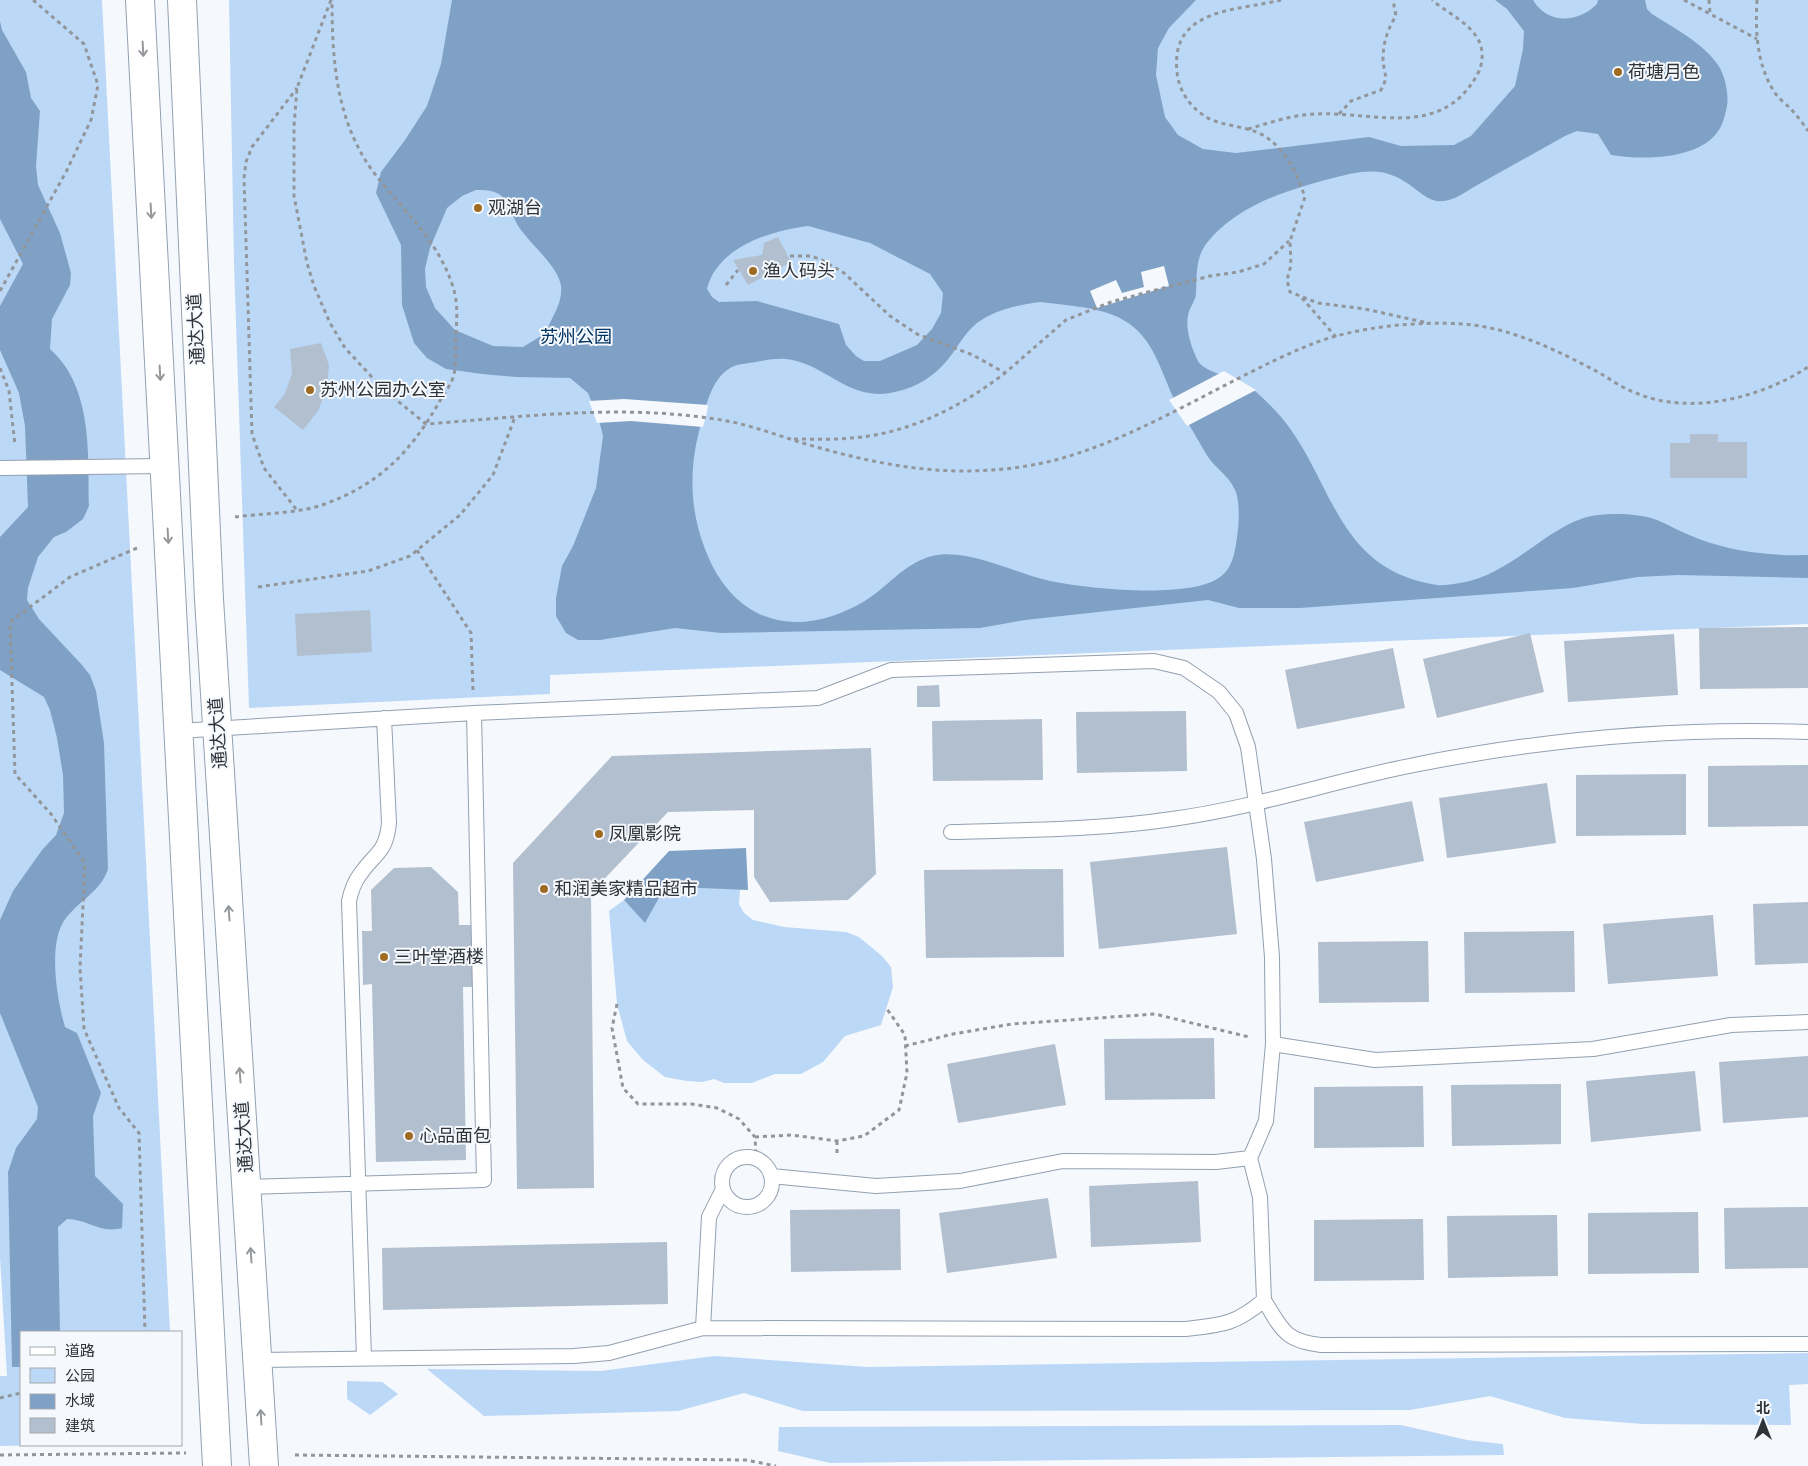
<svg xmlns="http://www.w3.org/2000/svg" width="1808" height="1466" font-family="Poppins,'Noto Sans SC',sans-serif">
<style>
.green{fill:#bcd8f7}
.water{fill:#80a1c6;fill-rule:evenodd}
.pier{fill:#f5f8fc}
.building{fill:#b1bfcf}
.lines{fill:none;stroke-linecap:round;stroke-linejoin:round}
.lane-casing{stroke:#93a0b0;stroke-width:16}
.secondary-casing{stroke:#93a0b0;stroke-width:30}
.path{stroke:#92969b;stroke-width:3;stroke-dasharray:4 4;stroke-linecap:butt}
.lane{stroke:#fff;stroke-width:14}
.secondary{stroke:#fff;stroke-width:28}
.oneway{stroke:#96999c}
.poi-dot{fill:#9f6b22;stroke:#f5f8fc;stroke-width:2}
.labels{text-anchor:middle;stroke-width:4;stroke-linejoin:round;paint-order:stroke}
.poi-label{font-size:18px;fill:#2e333a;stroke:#f5f8fc;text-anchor:start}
.street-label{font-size:18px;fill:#2e333a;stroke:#f5f8fc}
.park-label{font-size:18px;fill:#003260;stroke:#f5f8fc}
</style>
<rect width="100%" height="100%" fill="#f5f8fc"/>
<!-- green -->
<path class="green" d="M0,0H102L170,1332H21V1445H48L0,1446V1376H7L0,1257Z
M229,0H1808V624L550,675V694L249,708L234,263Z
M676,887L740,889L739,904L744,913L753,920L784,927L846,932L859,937L882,956L891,967L893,987L881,1025L845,1036L823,1062L801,1074H775L752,1083H724L714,1079L702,1082L687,1081L665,1077L643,1060L627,1041L617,1004L609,911L624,900L645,922L659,898Z
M1808,1353V1384L1789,1385L1791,1425L1643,1424L1565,1418L1490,1396L1410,1410L803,1411L744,1393L678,1411L484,1416L427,1369L601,1371L714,1356L868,1367Z
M347,1381L382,1382L398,1394L370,1415L347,1399Z
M1401,1425L1467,1440L1503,1444L1504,1455L830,1463L778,1451L779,1427Z"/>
<!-- water -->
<path class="water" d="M452,0H1196L1169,28L1158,48L1156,75L1165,117L1178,135L1203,149L1236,153L1369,137L1401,146L1454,145L1471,136L1515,86L1523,49L1524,31L1507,9L1495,0H1533C1548,25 1578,23 1597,4L1598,0H1645L1647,9L1652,14C1675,29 1702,42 1718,65C1725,75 1729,94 1727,106C1725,115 1723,126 1716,134C1695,160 1640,160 1611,155L1598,134L1577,131L1565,136L1472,188C1425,221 1425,183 1385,173C1367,169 1350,174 1333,178C1287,190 1237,205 1206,244C1195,259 1197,277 1196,294C1195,302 1189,308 1188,316C1185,329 1192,349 1198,361C1205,373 1234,377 1248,386C1256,391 1264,399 1270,405C1335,469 1328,568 1437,585C1444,586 1452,584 1460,583C1514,575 1552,519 1599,515C1617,513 1641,514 1657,520C1671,526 1685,534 1699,539C1734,552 1771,556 1808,555V578L1678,575L1638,577L1573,588L1300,608H1239L1208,600L1025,620L980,628L721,633L675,628L600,640H578L566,633L556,616V598L562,566L573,546L596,488L603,436L599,420L588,393L570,378L516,377L482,374L446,369L427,358L414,343L402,305L401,245L376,193L381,172L405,140L427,106L441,64ZM476,190C484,190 492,190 499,194C507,199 512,215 517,224C528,243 558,265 561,286C563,304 551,317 546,333L523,347L493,346L455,330L435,308L426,287L425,269L430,248L447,208L462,196ZM808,226L870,243L930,274L943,293L941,313L932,329L917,345L880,361H864L856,356L846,345L839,324L757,301L719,302L712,297L707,289C717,247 770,231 808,226ZM1041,302C1094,309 1136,307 1159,364C1168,384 1172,399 1185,418C1193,431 1200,444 1208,457C1217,470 1229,475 1236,492C1240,505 1239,524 1237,537C1235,551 1233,568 1220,577C1192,599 1091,589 1056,582C1019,576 969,547 932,556C904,563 887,588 863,602C796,641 733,623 705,549C689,508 689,466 701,424C707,403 712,376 734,366C740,364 749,363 756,362C765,360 777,358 786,359C829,364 849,405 899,391C916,387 932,377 944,364C956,351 963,334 977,323C997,309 1017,305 1041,302Z
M0,21L2,30L26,72L31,98L40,111L36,166L38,185L60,233L71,273L70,285L52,319L50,349C93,387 88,454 89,506L83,519L66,532L54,537L38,557L28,588L27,600L39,619L82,665L90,675L96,691L104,743L108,869C101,891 80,900 66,918C47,941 57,1000 65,1027L77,1033L101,1093L93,1116L95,1176L123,1204L122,1228C99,1234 88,1219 67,1219L58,1227L60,1332H21V1367H12L8,1172L16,1148L37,1119L38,1107L0,1013V920L13,891L42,850L56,835L64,813L63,775L57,738L50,710L44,697L0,670V537L28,507L25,426L19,393L0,350V306L23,264L0,219Z
M746,848L748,890L676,887L659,898L645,923L624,900L669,851Z"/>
<!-- pier -->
<path class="pier" d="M1164,266L1169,286L1097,308L1090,291L1116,280L1122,293L1144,287L1141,272Z
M1224,371L1256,390L1187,426L1169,400Z
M624,399L708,405L707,412L703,427L631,421L597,423L589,401Z"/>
<!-- building -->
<path class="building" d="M778,237L791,262L748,285L733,260L762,255L764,243Z
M321,343L329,365L327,388L318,411L303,430L274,407L285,394L292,373L290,349Z
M1690,434H1718V442H1747V478H1670V443H1690Z
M370,610L372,652L297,656L295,614Z
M1808,627V688L1700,689L1699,628Z
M1530,633L1544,692L1437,718L1423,659Z
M1674,634L1678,695L1568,702L1564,641Z
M1393,648L1405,708L1297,729L1285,670Z
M939,685L940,707H917V686Z
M1186,711L1187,771L1077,773L1076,712Z
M1042,719L1043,780L933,781L932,721Z
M871,748L876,874L848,900L770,902L754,877V810L668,812L591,893L594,1188L517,1189L513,863L612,756Z
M1808,765V826L1708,827V766Z
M1686,774V835L1576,836V775Z
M1547,783L1556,843L1447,858L1439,798Z
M1412,801L1424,861L1316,882L1304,822Z
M1227,847L1237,934L1099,949L1090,862Z
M431,867L458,892L459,925H472L473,987H463L466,1160L376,1162L372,984L363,985L362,931H372L371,890L394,868Z
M1063,869L1064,957L926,958L924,870Z
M1808,902V963L1755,965L1753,904Z
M1713,915L1718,976L1608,984L1603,924Z
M1574,931L1575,992L1465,993L1464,932Z
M1428,941L1429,1002L1319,1003L1318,942Z
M1214,1038L1215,1099L1105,1100L1104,1039Z
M1055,1044L1066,1105L958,1123L947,1064Z
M1808,1056V1117L1723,1123L1719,1062Z
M1695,1071L1701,1131L1591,1142L1586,1081Z
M1561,1084V1144L1452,1146L1451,1085Z
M1423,1086L1424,1147L1314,1148V1087Z
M1198,1181L1201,1242L1091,1247L1089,1186Z
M1048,1198L1057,1258L947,1273L939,1213Z
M1808,1207V1268L1725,1269L1724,1208Z
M900,1209L901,1270L791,1272L790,1210Z
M1698,1212L1699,1273L1588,1274V1213Z
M1557,1215L1558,1276L1448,1278L1447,1216Z
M1423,1219L1424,1280L1314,1281V1220Z
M667,1242L668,1304L383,1310L382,1248Z"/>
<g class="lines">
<!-- lane casing -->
<g class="lane-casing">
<path id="lane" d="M0,468L165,466
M178,731L474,713L818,698L891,670L1154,661L1184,668L1219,692L1236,713L1248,747L1264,859L1272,957L1273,1044L1266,1121L1250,1158L1216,1162L1063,1161L960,1181L876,1186L771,1176
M951,832C1025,830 1099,830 1172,819C1254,808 1333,781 1414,765C1544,739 1675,727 1808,732
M1273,1044L1375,1060L1593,1049L1731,1025L1808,1022
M722 1182a25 25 0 1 1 50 0a25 25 0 1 1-50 0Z
M247,1187L484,1180L474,713
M1264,1300C1282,1330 1285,1341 1321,1345L1808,1344
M703,1328L709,1217L723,1189
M364,1358L349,901C351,892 353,884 359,876C374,853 386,854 389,823L384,718
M258,1360L574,1356L609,1353L703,1328L1185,1329C1221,1325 1235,1325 1264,1300L1260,1197L1250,1158"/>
</g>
<!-- secondary casing -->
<g class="secondary-casing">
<path id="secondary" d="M140,0L217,1466
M182,0L209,599L264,1466"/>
</g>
<!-- path -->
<path class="path" d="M331,0L297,88L294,126V196L307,263L314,286L330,323L345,348L383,389L426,424C522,417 619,404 715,419C746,423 776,435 806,444C878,465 944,478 1020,467C1119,454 1219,381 1312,344C1355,327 1416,321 1462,324C1510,327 1556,350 1598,372C1610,379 1622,388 1636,393C1690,416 1761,398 1808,367
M1281,0C1238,11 1170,7 1177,72C1179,91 1189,106 1206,117C1225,128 1253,125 1270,140C1289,155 1297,175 1305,197L1290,241L1291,265L1287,280L1290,292L1318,303L1365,309L1428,323
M1684,0L1757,39
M1709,0L1710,13
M1757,0C1755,31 1757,66 1775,93C1779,99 1786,104 1791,109C1797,116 1803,123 1808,131
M1339,114L1351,101L1381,90C1389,76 1384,75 1383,60C1383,44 1387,30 1396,16L1393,0
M1248,129C1266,124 1285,117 1304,115C1365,107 1439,144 1477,75C1484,63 1484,47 1476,36C1466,21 1446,12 1432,0
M790,256H811L822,260L844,273L890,316L917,334L973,355L1005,373L1066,320L1111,302L1148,292L1210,276L1238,272L1264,264L1289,241
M726,285L738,270
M0,291L66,172L91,120L98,85L84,44L33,0
M1302,298L1336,337
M0,368L9,391L15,445
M794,439C813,439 832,440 851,438C908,434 961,407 1005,373
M296,509L264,468L252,434L244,178L246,162L252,147L297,88
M235,517C264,513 297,514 325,504C379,484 410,453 438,404C443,395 452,384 454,374C457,361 455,345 456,332C457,317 458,302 453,287C437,237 402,211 372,170C336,120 332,59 332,0
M137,548L70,577L10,622L15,774L51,814L85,863L80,968L84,1029L119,1108L139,1133L145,1332
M417,550L471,633L473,690
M258,587L368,571L410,556L460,515L493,475L515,417
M617,1004L612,1028L623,1088L638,1104H692L717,1108L739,1119L755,1137L756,1156
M905,1046L953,1034L1012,1024L1155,1014L1249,1037
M755,1137L792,1135L837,1141L864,1136L899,1110L907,1073L905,1035L887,1009
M837,1141V1157
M0,1398L21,1393
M0,1455L186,1453
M295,1455L746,1460L776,1466"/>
<!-- lane -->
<use href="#lane" class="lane"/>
<!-- secondary -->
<use href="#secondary" class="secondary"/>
</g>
<!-- one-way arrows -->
<defs><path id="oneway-shaft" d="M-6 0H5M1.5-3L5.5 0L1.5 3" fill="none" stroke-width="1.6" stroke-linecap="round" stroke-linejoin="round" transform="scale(1.25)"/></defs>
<g class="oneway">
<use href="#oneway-shaft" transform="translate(143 49) rotate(87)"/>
<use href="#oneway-shaft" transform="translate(151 211) rotate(87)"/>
<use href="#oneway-shaft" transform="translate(160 373) rotate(87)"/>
<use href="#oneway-shaft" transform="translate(168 536) rotate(87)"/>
<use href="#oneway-shaft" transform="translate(229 913) rotate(-94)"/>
<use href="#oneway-shaft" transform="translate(240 1075) rotate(-94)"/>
<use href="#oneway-shaft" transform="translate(251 1255) rotate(-94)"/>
<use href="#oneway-shaft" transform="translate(261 1417) rotate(-93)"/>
</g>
<!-- markers -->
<g class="poi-dot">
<circle cx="1618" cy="72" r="5"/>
<circle cx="478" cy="208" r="5"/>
<circle cx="753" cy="271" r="5"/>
<circle cx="310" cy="390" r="5"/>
<circle cx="599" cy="834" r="5"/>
<circle cx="544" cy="889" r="5"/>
<circle cx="384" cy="957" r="5"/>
<circle cx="409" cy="1136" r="5"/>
</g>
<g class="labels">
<!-- poi labels -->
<g class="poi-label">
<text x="1628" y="78">荷塘月色</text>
<text x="488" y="214">观湖台</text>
<text x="763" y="277">渔人码头</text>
<text x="320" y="396">苏州公园办公室</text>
<text x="609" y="840">凤凰影院</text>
<text x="554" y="895">和润美家精品超市</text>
<text x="394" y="963">三叶堂酒楼</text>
<text x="419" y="1142">心品面包</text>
</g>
<!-- street labels -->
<g class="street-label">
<text transform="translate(196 329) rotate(-93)" y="6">通达大道</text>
<text transform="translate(218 733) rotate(-94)" y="6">通达大道</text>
<text transform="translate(244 1137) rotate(-94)" y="6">通达大道</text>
</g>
<!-- park labels -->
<g class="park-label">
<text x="576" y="343">苏州公园</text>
</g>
</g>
<!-- legend -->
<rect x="20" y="1331" width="162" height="115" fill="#f5f8fc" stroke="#a5a9ae"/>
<rect x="30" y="1347" width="25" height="8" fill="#ffffff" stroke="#a5a9ae"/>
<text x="65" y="1356" font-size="15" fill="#2e333a">道路</text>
<rect x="30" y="1368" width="25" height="15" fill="#bcd8f7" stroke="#a5a9ae"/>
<text x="65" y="1381" font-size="15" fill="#2e333a">公园</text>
<rect x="30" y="1394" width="25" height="15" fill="#80a1c6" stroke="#a5a9ae"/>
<text x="65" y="1406" font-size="15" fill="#2e333a">水域</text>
<rect x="30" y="1418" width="25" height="15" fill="#b1bfcf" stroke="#a5a9ae"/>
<text x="65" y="1431" font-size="15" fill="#2e333a">建筑</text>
<!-- north arrow -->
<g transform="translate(1763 1421)" stroke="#f5f8fc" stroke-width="4" paint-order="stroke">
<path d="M0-4L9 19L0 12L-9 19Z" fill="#2e333a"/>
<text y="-8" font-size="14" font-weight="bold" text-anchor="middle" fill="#2e333a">北</text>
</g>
</svg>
